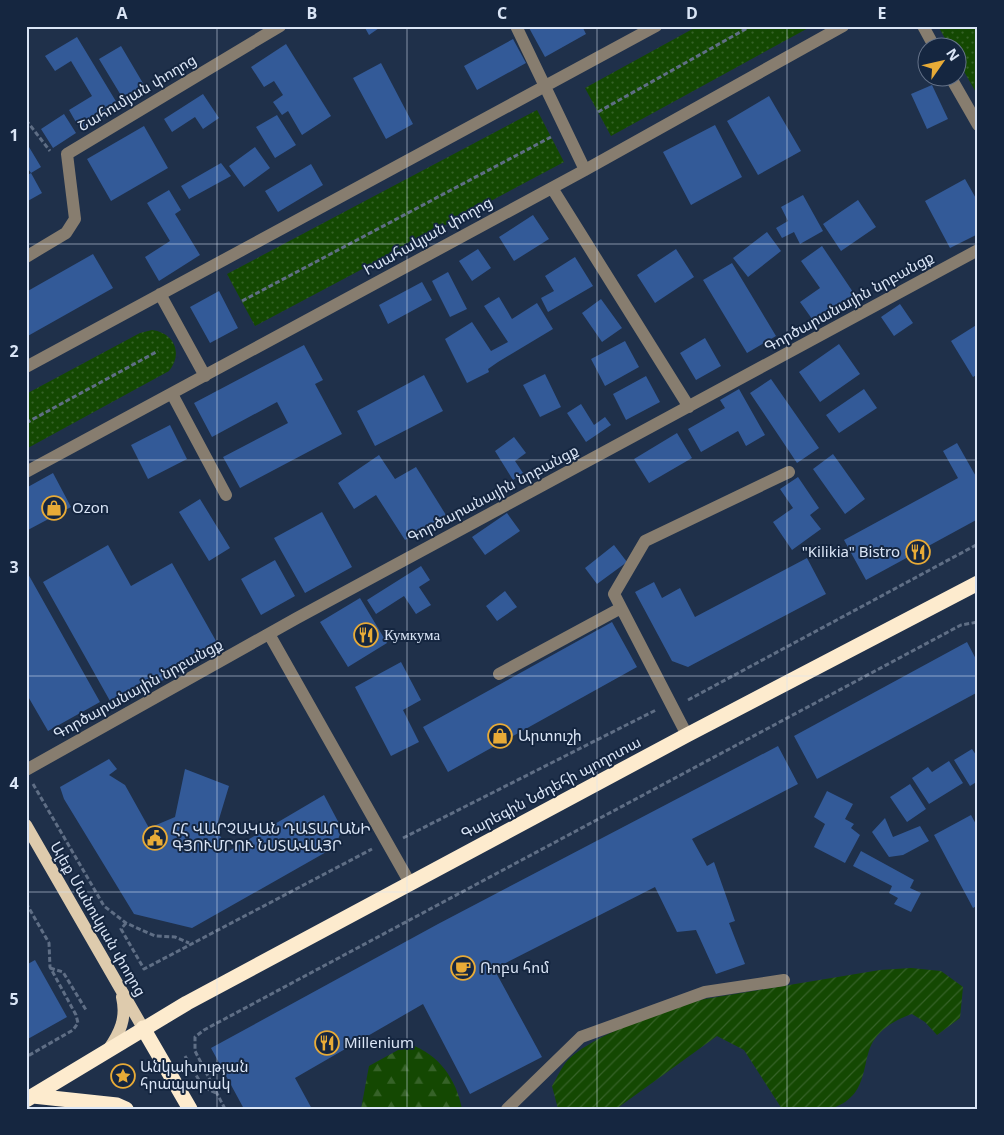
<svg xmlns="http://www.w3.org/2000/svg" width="1004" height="1135" font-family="Georgia,'Noto Sans Armenian',serif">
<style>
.forest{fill:url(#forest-firs)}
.park{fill:url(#park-dots)}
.garden{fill:url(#garden-furrows)}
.building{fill:#335a98}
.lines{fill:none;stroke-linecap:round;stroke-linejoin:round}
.path{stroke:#5f6e85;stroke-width:3;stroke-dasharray:5 2.5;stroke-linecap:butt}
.minor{stroke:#877d6f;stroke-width:12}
.major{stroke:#decbad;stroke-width:12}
.highway{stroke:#fdebce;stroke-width:15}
.grid{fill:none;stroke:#dae5f6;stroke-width:1;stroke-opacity:0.55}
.labels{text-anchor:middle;stroke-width:4;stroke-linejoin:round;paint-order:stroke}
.street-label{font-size:15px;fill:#dae5f6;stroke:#152640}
.poi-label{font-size:15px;fill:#dae5f6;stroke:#152640;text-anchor:start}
.neatline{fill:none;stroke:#dae5f6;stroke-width:2}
.grid-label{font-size:16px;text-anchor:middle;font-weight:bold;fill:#dae5f6}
</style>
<defs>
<pattern id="forest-firs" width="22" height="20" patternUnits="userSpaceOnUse" patternTransform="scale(1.25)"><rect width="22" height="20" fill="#144802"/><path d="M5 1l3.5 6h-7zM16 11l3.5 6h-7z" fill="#366228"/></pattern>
<pattern id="park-dots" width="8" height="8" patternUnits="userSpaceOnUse" patternTransform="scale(1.25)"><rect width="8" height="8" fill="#144802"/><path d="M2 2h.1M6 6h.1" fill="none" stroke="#366228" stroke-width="1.8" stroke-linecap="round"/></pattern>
<pattern id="garden-furrows" width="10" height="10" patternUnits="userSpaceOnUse" patternTransform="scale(1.25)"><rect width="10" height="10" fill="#144802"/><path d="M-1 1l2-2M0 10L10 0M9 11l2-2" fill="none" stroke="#366228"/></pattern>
</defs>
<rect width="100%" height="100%" fill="#1f304a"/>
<!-- forest -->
<path class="forest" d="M409,1044C439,1054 456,1079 462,1109H361L369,1066Z"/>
<!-- park -->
<path class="park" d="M698,26H812L611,136L585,88Z
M938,26H978V96L957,59L956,48L950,47Z
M537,110L564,162L255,326L227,274Z
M152,330C175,333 183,354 169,371L26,449V394L140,333Z"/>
<!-- garden -->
<path class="garden" d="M911,968L941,971L963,987L960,1018L937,1035L925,1022L912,1014C900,1018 886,1025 877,1036C859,1056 873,1094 833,1108C819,1113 797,1109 782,1109L744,1050L717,1036L616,1109H558L552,1086C557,1078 562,1066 568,1060C594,1034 669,1008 705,999L880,970Z"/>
<!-- building -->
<path class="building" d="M364,26H382L369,35Z
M528,26H586L583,28L586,34L545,57Z
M77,37L120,108L81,131L69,110L92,96L71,61L55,71L45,56Z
M513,39L526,63L477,90L464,66Z
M286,44L331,116L302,135L288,111L282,115L273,102L283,95L274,81L264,87L251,67Z
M121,46L147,90L125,102L99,59Z
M381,63L413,124L386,139L353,78Z
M932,85L948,119L927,129L911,94Z
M203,94L219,118L203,129L195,117L172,132L164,119Z
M769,96L801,151L758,175L727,121Z
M64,114L76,133L53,148L41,129Z
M277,115L296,145L275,158L256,127Z
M715,125L742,177L691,205L663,152Z
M144,126L168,168L111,201L87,159Z
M26,142L41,167L31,173L26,166Z
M255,147L270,168L244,187L229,166Z
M221,163L231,176L189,199L181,186Z
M311,164L323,185L278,212L265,191Z
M31,173L42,193L26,202V176Z
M965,179L978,202V234L950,248L925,201Z
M169,190L181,210L175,214L200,255L159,281L145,257L170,241L147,203Z
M803,195L823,231L800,244L794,232L782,238L776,228L788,221L781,207Z
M858,200L876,227L841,251L823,224Z
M533,215L549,239L514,261L499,237Z
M767,232L781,251L748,277L733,258Z
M822,246L857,298L817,326L800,302L820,288L801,261Z
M478,249L491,268L472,281L459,261Z
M676,249L694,277L655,303L637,275Z
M93,254L113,288L26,337V292Z
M575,257L593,286L548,312L541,298L554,291L545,276Z
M732,263L776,336L747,353L703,280Z
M448,272L467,309L450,317L432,281Z
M422,282L432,300L388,324L379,305Z
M219,291L238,328L210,343L190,307Z
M499,297L512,319L537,303L553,329L498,362L488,369L489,372L467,383L445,339L472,322L491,351L508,342L484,306Z
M601,299L622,328L602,342L582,313Z
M900,304L913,323L894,336L881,317Z
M978,324V374L973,377L951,341Z
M705,338L721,366L696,380L680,353Z
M625,341L639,367L605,386L591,359Z
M839,344L860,374L820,402L799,372Z
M304,345L323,380L315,384L342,434L240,488L223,457L288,423L277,402L212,437L194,403Z
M545,374L561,407L540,417L523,385Z
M424,375L443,411L375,446L357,411Z
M646,376L660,402L626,420L613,394Z
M771,379L819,448L797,463L750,393Z
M739,389L765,435L746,446L738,431L701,452L688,429L725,408L720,400Z
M864,389L877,408L839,433L826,415Z
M581,404L594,425L605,417L611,425L586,442L567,413Z
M170,425L187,459L148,479L131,445Z
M677,433L692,458L649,483L634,459Z
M514,437L526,453L515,461L523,473L513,480L495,451Z
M957,443L978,480V519L866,580L844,540L958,478L943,451Z
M833,454L865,499L845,514L813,469Z
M379,455L395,479L416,467L446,515L405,540L376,495L354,509L338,483Z
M53,473L71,507L26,531V488Z
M798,477L819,508L810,515L821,529L792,550L773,522L793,508L780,489Z
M200,499L230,548L209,561L179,512Z
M322,512L352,567L305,593L274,538Z
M507,513L520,531L485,555L472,537Z
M108,545L131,586L172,563L220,648L114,708L43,582Z
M614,545L627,562L597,584L585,568Z
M807,558L826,594L688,667L672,661L635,592L654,582L662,598L680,588L695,617Z
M275,560L295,596L261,615L241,579Z
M421,566L430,580L419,587L431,605L416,614L404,596L376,614L367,600Z
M27,572L100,702L48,731L26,693Z
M505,591L517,607L497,621L486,606Z
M360,598L387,643L348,667L320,622Z
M612,622L637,667L448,772L423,727Z
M967,642L978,663V692L817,779L794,736Z
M401,662L421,700L403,710L419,742L391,756L355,687Z
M778,746L798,784L692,839L707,866L714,862L735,921L729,923L745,964L716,974L696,930L677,932L655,887L494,969L542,1057L470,1094L423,1004L295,1078L312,1109H244L211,1048L438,924Z
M972,749L978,758V781L970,786L954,760Z
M109,759L117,769L109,775L125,785L149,828L175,817L185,769L229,786L216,829L229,851L324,795L342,829L335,847L192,928L134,914L64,799L60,787Z
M949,761L963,783L929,804L912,778L928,767L932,772Z
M910,784L926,809L907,822L890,797Z
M827,791L853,804L845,819L854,824L851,828L860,835L845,863L814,847L825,824L814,817Z
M971,815L978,828V905L973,908L934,835Z
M885,818L893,837L920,826L929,841L903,855L889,857L872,832Z
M861,851L914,880L910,888L921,893L911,912L894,904L898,898L889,893L892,886L853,866Z
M35,960L67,1017L26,1040V965Z"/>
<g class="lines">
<!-- path -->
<path class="path" d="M598,112L751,26
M26,120L50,151
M242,301L551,137
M26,423L158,351
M688,700L978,544
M33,784L104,906L126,923L155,936L175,937L189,943
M403,838L656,710
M26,903L49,943L50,967L76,1015L78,1023L73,1030L26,1057
M126,923L121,929L144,969L372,849
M50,968L63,972L86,1010
M185,1056L203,1087L216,1093
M225,1109L195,1051V1037L204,1030L961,625L978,622"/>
<!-- minor -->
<path class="minor" d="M516,26L585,170
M923,26L935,48
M951,78L978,125
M552,188L689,407
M26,257L66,233L75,219L67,154L280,26
M160,294L205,376
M26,367L656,26
M172,394L226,495
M26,472L585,170L843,26
M269,634L410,883
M499,674L621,608
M687,735L614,594L645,541L789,472
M26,770L297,618L978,250
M507,1109L581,1037L705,992L784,980"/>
<!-- major -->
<path class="major" d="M26,825L143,1028
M108,1050C120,1033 127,1018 122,997"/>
<!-- highway -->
<path class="highway" d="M143,1028L190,1109
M33,1096L117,1105L126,1109
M26,1100L187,1003L687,735L978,583"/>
</g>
<!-- grid -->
<path class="grid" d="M217,26V1109M407,26V1109M597,26V1109M787,26V1109M26,244H978M26,460H978M26,676H978M26,892H978"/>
<!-- icons -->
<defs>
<g id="shop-ring" transform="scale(1.25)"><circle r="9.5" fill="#152640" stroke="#e8ab37" stroke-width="1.5"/><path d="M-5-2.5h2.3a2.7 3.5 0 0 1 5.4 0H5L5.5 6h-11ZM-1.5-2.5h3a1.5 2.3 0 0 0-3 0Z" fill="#e8ab37"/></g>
<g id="restaurant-ring" transform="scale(1.25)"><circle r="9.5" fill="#152640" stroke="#e8ab37" stroke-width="1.5"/><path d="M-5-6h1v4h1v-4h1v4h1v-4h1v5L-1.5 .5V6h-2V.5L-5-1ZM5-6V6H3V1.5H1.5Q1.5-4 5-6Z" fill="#e8ab37"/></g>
<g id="civic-ring" transform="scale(1.25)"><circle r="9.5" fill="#152640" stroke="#e8ab37" stroke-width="1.5"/><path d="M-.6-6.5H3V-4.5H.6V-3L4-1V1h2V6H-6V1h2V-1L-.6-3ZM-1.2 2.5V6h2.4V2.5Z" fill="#e8ab37"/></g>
<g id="cafe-ring" transform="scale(1.25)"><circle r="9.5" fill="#152640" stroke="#e8ab37" stroke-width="1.5"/><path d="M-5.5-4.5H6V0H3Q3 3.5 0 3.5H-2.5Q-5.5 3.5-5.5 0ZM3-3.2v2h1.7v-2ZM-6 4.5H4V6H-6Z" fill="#e8ab37"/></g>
<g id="sight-ring" transform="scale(1.25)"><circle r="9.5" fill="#152640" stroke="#e8ab37" stroke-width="1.5"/><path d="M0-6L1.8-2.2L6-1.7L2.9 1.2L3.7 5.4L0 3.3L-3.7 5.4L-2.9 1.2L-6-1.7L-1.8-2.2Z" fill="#e8ab37"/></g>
</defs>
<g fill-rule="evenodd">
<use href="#shop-ring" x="54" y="508"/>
<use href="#restaurant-ring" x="918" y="552"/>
<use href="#restaurant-ring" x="366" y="635"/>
<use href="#shop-ring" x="500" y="736"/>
<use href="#civic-ring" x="155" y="838"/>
<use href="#cafe-ring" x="463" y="968"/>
<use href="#restaurant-ring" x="327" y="1043"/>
<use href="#sight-ring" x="123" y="1076"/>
</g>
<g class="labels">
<!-- street labels -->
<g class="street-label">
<text transform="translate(137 93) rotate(-31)" y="5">Շահումյան փողոց</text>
<text transform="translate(428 236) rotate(-29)" y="5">Իսահակյան փողոց</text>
<text transform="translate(849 302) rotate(-29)" y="5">Գործարանային նրբանցք</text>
<text transform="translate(493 494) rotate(-28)" y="5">Գործարանային նրբանցք</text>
<text transform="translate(138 689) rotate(-29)" y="5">Գործարանային նրբանցք</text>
<text transform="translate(551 788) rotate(-28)" y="5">Գարեգին Նժդեհի պողոտա</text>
<text transform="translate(98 919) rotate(60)" y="5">Ալեք Մանուկյան փողոց</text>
</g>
<!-- poi labels -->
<g class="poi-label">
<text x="72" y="513">Ozon</text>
<text x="900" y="557" text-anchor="end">"Kilikia" Bistro</text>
<text x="384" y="640">Кумкума</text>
<text x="518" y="741">Արտուշի</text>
<text x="172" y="834">ՀՀ ՎԱՐՉԱԿԱՆ ԴԱՏԱՐԱՆԻ<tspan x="172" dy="17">ԳՅՈՒՄՐՈՒ ՆՍՏԱՎԱՅՐ</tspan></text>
<text x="480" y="973">Ռոբս հոմ</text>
<text x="344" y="1048">Millenium</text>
<text x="140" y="1072">Անկախության<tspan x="140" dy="17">հրապարակ</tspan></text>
</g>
</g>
<!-- border -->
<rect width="1004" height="1135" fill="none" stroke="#152640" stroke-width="55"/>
<!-- north arrow -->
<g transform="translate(942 62) rotate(56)"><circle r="24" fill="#152640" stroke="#647289"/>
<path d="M0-4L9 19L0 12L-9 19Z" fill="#e8ab37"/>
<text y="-8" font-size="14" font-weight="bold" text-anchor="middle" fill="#dae5f6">N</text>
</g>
<rect x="28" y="28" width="948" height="1080" class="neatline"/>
<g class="grid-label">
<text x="122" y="19">A</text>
<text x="312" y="19">B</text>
<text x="502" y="19">C</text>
<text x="692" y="19">D</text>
<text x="882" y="19">E</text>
<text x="14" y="141">1</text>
<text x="14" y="357">2</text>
<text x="14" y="573">3</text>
<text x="14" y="789">4</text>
<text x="14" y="1005">5</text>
</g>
</svg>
